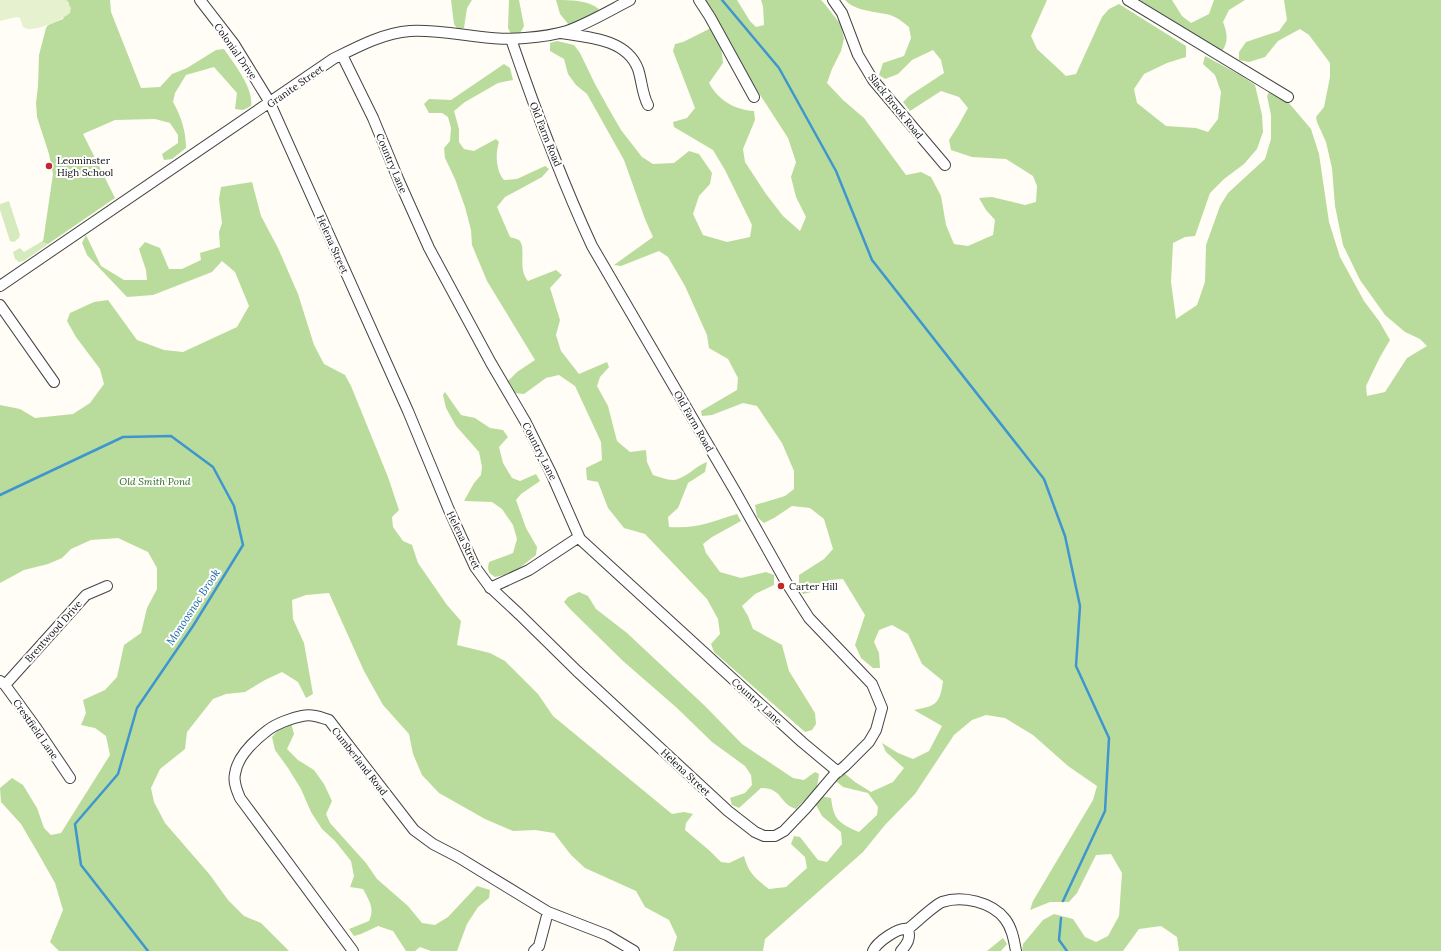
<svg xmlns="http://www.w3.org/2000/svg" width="1441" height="951" font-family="Lora,serif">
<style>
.green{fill:#d5ebbd}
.forest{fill:#b9dc9c}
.pitch{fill:#e6f2cf}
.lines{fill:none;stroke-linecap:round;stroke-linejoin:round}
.stream{stroke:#3f96cf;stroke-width:2.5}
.minor-casing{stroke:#444;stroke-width:12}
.minor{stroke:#fff;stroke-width:10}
.poi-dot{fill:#c4262e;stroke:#fff;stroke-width:1.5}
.labels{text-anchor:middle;stroke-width:4;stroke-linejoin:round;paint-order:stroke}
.street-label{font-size:10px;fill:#111;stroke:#fff}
.poi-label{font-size:10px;fill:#111;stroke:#fff;text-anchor:start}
.park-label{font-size:10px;font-style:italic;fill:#2f6b1f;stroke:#fff}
.water-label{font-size:11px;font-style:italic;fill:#1768a6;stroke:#fff}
</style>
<rect width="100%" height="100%" fill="#fffdf5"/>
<!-- green -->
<path class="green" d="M9,201L20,235L19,238L14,242L10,241L0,210V204Z
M44,240V242L48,244L24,261L19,262L15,259L13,252L20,248L24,252Z"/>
<!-- forest -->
<path class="forest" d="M66,0H110L111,12L141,88L160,87L172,74L187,68L216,50L224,49C234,64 254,88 251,106L243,110L235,109L237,93L214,67L186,75L175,93L173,102C181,116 186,131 186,148L172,159L164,160L162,154L178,143V135L170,123L155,119L115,120L83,134L115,198L48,244L43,242L53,174L49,154L37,117L36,103L38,86L39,55L46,28L48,25L63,19L69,3Z
M451,0H472L467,8L464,28L458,30L454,24Z
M509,0H519L524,26L519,35L512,36L508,28Z
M556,0C572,0 587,0 599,9L595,13L569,25L560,14Z
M704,0H737L750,21L756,27L764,25L763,6L761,0H821L824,3L841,25L844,39L841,51L832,69L827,83L843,100L864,118L906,175L921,172L931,177L941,196L946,225L954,244L968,246L993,235L995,220L986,210L979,198L992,197L1025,205L1036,202L1037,186L1033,176L1006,159L972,157L951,150L949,140L958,126L968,108L959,97L941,91L910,111L903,102L909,96L944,73L941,60L933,50L912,60L898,74L885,79L879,75L883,63L904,56L911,38L909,27C904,23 897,17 890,15C876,11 856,12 845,0H1047L1031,36L1037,49L1066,76L1076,74L1102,17L1109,9L1119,4L1186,46V57L1167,63L1144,74L1134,89L1137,103L1166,126L1196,128L1208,132L1218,119L1221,92L1215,75L1203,64L1205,56L1240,75L1255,85L1262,115L1263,132L1257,149L1244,164L1224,179L1210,193L1195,236L1185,237L1173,243L1171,282L1176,319L1197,305L1205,282L1206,245L1220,206L1228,193L1265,159L1271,139V115L1267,96L1269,92L1288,102L1311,129L1319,154L1329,222L1340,257L1364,301L1379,321L1390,340L1380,357L1366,386L1367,396L1385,392L1407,358L1427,346L1420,339L1405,332L1385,315L1360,280L1343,245L1335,206L1332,168L1326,142L1317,122L1316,117L1324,107L1330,77V63L1309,35L1300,29L1278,41L1265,57L1249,62L1239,60V52L1246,42L1279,31L1287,20L1284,0H1441V951H1179L1177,937L1161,926L1139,929L1123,951H1022L1023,944L1043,920L1054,914L1073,919L1085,937L1096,942L1108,936L1119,916L1122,873L1111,854L1096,855L1077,893L1069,902H1050L1030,910L1033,901L1093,800L1097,786L1068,766L1033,735L1005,718L986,715L972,720L954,735L915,794L885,825L863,852L765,939L763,951H673L677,937L669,920L645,907L636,891L585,868L571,855L554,833L535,830L513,831L485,819L439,793L422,775L413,754L409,734L383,705L364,671L329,593L306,595L292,600L293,619L304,643L313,694L306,698L298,682L282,672L265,680L245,692L226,694L213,699L187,732L185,749L160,769L151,788L154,802L165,823L210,875L228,900L244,916L261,923L289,951H59L50,942L63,910L55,883L38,853L21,824L1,802L0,788L12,778L23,785L37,808L44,828L51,835L61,833L110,755L106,736L95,728L81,725L86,713L83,700L105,690L117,677L124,645L141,633L147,608L157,589V568L148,552L118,538L91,540L71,549L62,558L48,564L24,570L0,583V405L20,409L35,418L73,414L90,403L104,384L100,369L76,337L67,321L70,313L94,302L108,300L137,340L164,350L183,352L237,327L249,306L235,272L222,261L212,272L153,295L127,297L87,255L82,243L86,235L101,266L124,280H147L146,270L139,249L145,242L160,248L169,269H182L201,260L200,253L220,247L219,232L222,223L219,199L221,187L252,182L261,216L278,248L298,294L314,345L324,364L345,375L351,386L388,477L399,510L392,517L393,527L403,541L412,545L418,563L447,605L461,621L457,645L490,653L505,661L538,694L553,716L672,814L684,812L693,814L686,823L685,830L710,851L721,862L729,863L744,856C749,874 755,878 769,889L786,887L807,868L805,857L791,844L794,836L800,837L818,860L827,862L842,844L841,832L822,816L816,805L820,796L831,798C834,821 839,823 859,832L877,815L878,807L868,793L843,787L836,781L842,771L855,782L871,792L893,782L904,768L886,752L882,743L898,753L913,759L929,751L942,726L914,710C936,706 940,704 943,681L922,664L908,634L892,625L879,630L874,642L879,653L880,668H873L861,658L855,645L865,615L843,579L829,580L815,591L803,594L799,587V575L824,559L833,549L824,519L810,508L792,506L774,518L764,523L757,517L755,505L785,496L794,489V471L782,443L757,406L743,403L712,415L702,416L701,411L737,390L738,378L728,359L709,348L707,335L685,286L668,257L659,251L621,266L614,265L653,237L645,219L624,160L587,94L576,85L568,74L564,59L550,51V43L557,41L574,45L580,53L595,84L610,111L621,130L642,157L653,164L674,163L689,151L699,154L712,173L710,184L699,196L693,214L703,235L727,242L750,237L752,225L725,170L713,150L674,127L673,122L687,118L695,108L673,51L675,44L683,42L711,28L721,46L723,63L709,83C718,100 735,110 754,111L755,120L743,149L745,162L766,194L783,216L800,231L806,217L796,197L791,177L796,162L788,138L744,70Z
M1139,0H1172L1182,16L1191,23L1209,14L1214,0H1245L1229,10L1223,22C1227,32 1229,42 1222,51L1144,5Z
M504,64L510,68L513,80L498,83L465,102L454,111L459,129V142L464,149L474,151L496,139L499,142C495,154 496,171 504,180L517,179L545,166L549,169L542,177L505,197L497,207L510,237C513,238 517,239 519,240C527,248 517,268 528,281L556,270L562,275L550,288L560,320L556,335L561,351L579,374L607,362L609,367L600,377L597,386L608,406L617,441L630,452L646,450L647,462L653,475C660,477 671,482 678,479C689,475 696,466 707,462L705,472L688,483L678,508L668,517L669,527C697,529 711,522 737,514L741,521L712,537L703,544L706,553L720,572L741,578L766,572L774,575V585L755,594L742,606L748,616L753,629L782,645L789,671L815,713L816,724L812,730L805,732L714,652L711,644L720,634L718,619L707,599L645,534L624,528L608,508L598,482L587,480L586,468L602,460L601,442L575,386L559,375L546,378L524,394L515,393L508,381L517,372L535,360L487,281L472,245L471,230L465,207L455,179L445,158L444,148L450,141L451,128L448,117L442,113H429L424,104L429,99L451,100Z
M445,392L461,415L475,418L490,428L503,430L508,437L499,447L503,463L512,478L520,481L536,474L540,481L521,494L516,500L526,528L537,547L536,555L513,573L495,577C488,573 487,570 489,562L513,553L517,539L513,525L502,509L492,502L464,501L474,483L481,475L482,467L479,452L456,426L446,408L443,395Z
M579,592L588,596L596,609L627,633L705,706L742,744L793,778L804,780L815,772L819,774L817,787L796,809C778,803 783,788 761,788L739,808L732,805L730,798L745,793L752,785L751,775L745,766L712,742L677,708L623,661L570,609L564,602L568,597Z
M291,723L294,734L287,749L298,760L314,770L324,784L332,801L326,814L330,823L366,863L377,879L408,906L422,923L435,925L448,917L477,886L490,890L489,898L478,907L467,924L457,951H431L420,947L415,951H406L393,931L378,926L361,934L354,936L349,929L369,921C375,909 369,900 363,889L350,887L354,876L351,861L335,841L322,829L311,812L301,789L288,768L275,750L272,737L279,729Z
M1003,938L1007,944L1001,951H987Z"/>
<!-- pitch -->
<path class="pitch" d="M0,0H66L71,8L70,13C62,20 32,34 23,27L20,18L17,17L0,21Z"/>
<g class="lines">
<!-- stream -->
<path class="stream" d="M722,0L779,68L836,171L872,260L1044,479L1065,536L1080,606L1076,666L1109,738L1105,811L1063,901
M0,495L123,437L171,436L213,467L234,506L243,545L193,626L137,708L118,774L75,824L81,865L148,951
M1061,918L1059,940L1067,951"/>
<!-- minor casing -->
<g class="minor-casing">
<path id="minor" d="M200,0L234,44L269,101L408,411L449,510L475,567L489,586L519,614L577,671L728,811L755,832L764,836H775L784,831L806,808L834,775L845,766L869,742L876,730L882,708L872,684L809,618L786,582L735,491L592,246C561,179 535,109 511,39
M699,0L710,17L754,97
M833,0L842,13L858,55L873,80L945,165
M1128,0L1288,97
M561,33C588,37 627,39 638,69C642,81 642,94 648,105
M342,55L373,118L399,181L429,248L491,363L525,421L551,473L580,539L746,691L802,742L838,772
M0,286L333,59C357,47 383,33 410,31C449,29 486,42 525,38C538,37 554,35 567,31C589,23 609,11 630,0
M0,305L54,382
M490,588L529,570L579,537
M0,681L5,685L37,729L70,778
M5,685L86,595L107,586
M353,951L240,798C237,791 233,782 235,774C237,757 255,740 268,730C276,724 291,718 302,716C312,714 320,717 329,720L414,830L433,844L458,857L548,912L607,935L634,951
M534,951L539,946L548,912
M873,951C877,942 898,927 908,929C916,923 933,906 942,902C962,895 992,902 1005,919C1012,928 1014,940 1016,951
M901,951C907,944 911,939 908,929"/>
</g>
<!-- minor -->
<use href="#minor" class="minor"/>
</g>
<!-- markers -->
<g class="poi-dot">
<circle cx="49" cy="166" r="4"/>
<circle cx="781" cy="586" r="4"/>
</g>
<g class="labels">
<!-- street labels -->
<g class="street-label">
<text transform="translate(236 51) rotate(55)" y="4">Colonial Drive</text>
<text transform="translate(295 86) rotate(-35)" y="4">Granite Street</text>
<text transform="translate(896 106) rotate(51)" y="4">Slack Brook Road</text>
<text transform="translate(546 134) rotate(68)" y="4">Old Farm Road</text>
<text transform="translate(392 163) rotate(67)" y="4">Country Lane</text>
<text transform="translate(333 244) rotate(66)" y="4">Helena Street</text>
<text transform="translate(694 421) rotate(60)" y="4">Old Farm Road</text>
<text transform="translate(540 451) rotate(63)" y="4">Country Lane</text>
<text transform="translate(464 540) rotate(64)" y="4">Helena Street</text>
<text transform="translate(53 631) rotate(-48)" y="4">Brentwood Drive</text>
<text transform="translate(757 701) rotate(42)" y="4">Country Lane</text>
<text transform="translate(36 729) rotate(55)" y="4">Crestfield Lane</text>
<text transform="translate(360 761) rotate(52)" y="4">Cumberland Road</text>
<text transform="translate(686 772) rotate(43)" y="4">Helena Street</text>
</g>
<!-- poi labels -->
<g class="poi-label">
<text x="57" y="164">Leominster<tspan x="57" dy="12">High School</tspan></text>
<text x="789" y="590">Carter Hill</text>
</g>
<!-- park labels -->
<g class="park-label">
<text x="155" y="485">Old Smith Pond</text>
</g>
<!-- water labels -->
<g class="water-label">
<text transform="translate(193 607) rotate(-57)" y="4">Monoosnoc Brook</text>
</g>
</g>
</svg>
